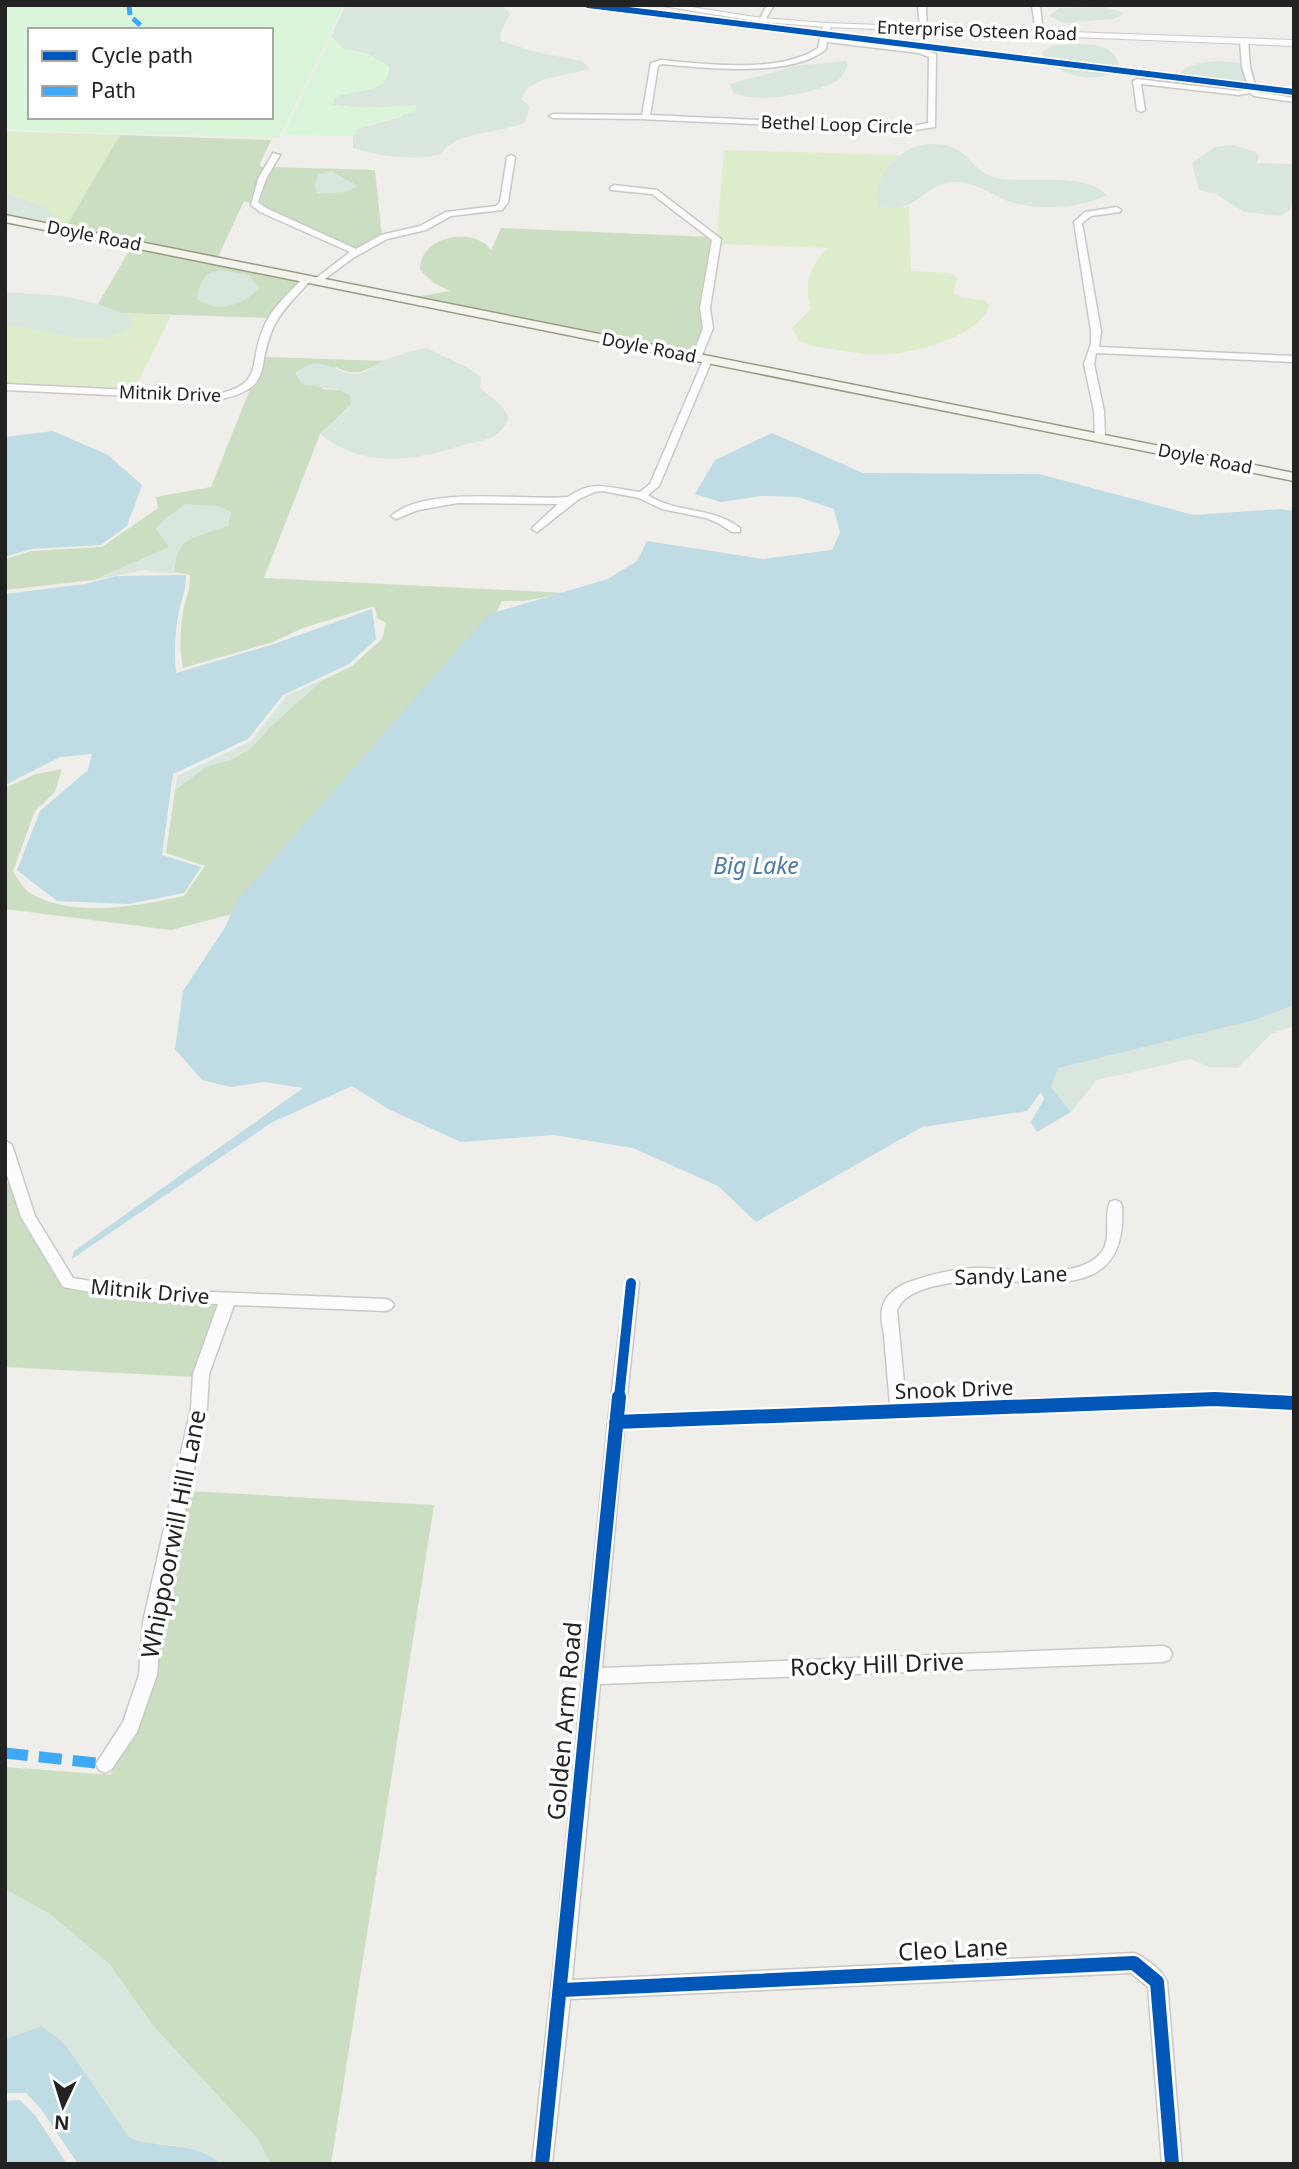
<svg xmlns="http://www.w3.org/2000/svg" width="1299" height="2169" font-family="'Noto Sans',sans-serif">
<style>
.grass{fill:#ddeccb}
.forest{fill:#cbdec1}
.wetland{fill:#d9e6de}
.park{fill:#daf5da;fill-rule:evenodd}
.water{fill:#bfdbe3}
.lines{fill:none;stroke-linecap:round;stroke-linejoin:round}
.minor-casing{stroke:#c9c8c7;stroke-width:3}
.tertiary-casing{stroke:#c9c8c7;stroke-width:2}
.secondary-casing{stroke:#999a82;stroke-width:3}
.minor{fill:#fdfcfc;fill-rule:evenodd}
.tertiary{fill:#fdfcfc;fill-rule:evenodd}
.secondary{fill:#f4f4ed;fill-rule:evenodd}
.quiet-far1{stroke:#3fa9f5;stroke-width:5;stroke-dasharray:10 5;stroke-linecap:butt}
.quiet{stroke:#3fa9f5;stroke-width:11;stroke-dasharray:23 11;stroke-linecap:butt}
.cycleway-far2-casing{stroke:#fff;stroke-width:9}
.cycleway-far1-casing{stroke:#fff;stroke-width:15}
.cycleway-casing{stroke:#fff;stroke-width:18}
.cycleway-far2{stroke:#0057b8;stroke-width:6}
.cycleway-far1{stroke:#0057b8;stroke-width:10}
.cycleway{stroke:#0057b8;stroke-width:14}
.labels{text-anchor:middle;stroke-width:7;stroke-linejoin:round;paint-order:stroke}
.far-street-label{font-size:18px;fill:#222;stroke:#fff}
.street-label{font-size:21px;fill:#222;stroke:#fff}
.water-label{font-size:23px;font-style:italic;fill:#4a7aab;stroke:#fff}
.near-street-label{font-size:24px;fill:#222;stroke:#fff}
</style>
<rect width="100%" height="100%" fill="#f0eeeb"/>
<!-- grass -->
<path class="grass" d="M5,131L120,135L65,228L5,216L38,222L44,206L5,193Z
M724,150L899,155L885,169L904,208L909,206L911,271L950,273L957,278L953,293L960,297L986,301L989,305C985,333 917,352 892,354C866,357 837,349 811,346L799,341L792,328L811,309C803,284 810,263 829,248L720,244L717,236Z
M120,313L171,315L134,390L5,385V326H30L66,335L131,317Z"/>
<!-- forest -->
<path class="forest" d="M120,135L271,140L259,166L265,167L253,191L250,203L244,201L217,259L65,228Z
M272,167L375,170L382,236L356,249L266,209L257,202L260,191Z
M501,228L710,237L713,240L704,328L694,354L410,298L450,291L434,283L420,270C419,236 473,225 491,250Z
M132,246L302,280L269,318L120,313L98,304Z
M265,357L385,361C365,370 357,378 336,367L322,389L340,390L350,395L351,405L320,434L264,578L567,593L524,601H502L483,639L236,913L171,930L5,909V788L36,774L62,769L55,792L35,811L13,871C18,879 23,890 33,895C78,918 136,906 184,896L205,866L166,853L175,790L207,766L232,759L251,748L270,727L319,682L352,666L382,639L386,623L377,618L375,607H371L303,628L273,642L183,668C179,650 180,626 184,607C187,595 190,588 190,575L175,572C175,533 197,539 228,525L231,512L170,547L94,580L5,590V559L31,551L102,547L158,508L156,497L211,487L250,389L257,384Z
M11,1182L23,1220L66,1289L118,1299L220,1304L194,1377L5,1367V1184Z
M189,1491L434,1505L331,2164H270L257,2138L153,2026L110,1965L51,1915L5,1889V1767L111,1775L159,1622Z"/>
<!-- wetland -->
<path class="wetland" d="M346,5H503L510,14L500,34L501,41L536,52L582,61L590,69L545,79L527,88L522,99L530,107L524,123C499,134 457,130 441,154C411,162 382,156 353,148V136L357,129L401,117L415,106L361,108L333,105L334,98C351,89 390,93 389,66L368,54L344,49L331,36Z
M1105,7L1125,13L1114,19L1064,23L1049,16L1059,8Z
M1077,44C1097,45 1113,45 1119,65C1106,89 1052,76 1042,52L1053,45Z
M846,61L848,64C845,71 843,78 835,82C812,94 755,105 733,92L730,84L794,66Z
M1218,61L1235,62L1244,65L1248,84L1245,88C1226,92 1193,91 1179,76C1185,63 1204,62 1218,61Z
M926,144C937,144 949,144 958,150C972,159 978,174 997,178C1027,184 1085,171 1107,195C1082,208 1038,211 1011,202C991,195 979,183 956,182C922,182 920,216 878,206C873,175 897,149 926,144Z
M1233,145L1256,152L1259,158L1256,163L1294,164V204L1287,212L1280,216L1244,212L1216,194L1199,190L1192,163L1215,147Z
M331,171L358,186L346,192L317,194L315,184L318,174Z
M5,193L44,206L55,217C39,226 22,218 5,214Z
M221,270L249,275L259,288C244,305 217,314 197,299C200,281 203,273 221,270Z
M5,292L64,296L98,304L131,317V325C98,355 45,325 5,326Z
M426,348L467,367L481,377L480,388L502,406L509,418C498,442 483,439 460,446C412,461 363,469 320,434L351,406L350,395L340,390L302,384L295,373C323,350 335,376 358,374C367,373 375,365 383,361C397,355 411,351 426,348Z
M186,504L218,506L231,512L228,525C199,538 173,535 175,573H156L146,570L94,580L169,547L156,529L167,517Z
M325,678L270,727L251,748L232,759L207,766L175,790L177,776L251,741L286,696Z
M1294,977V1026L1271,1034L1238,1068L1209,1067L1191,1059L1097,1080L1071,1112L1051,1087V1046Z
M5,1889L51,1915L110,1965L153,2026L257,2138L270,2164H221C197,2140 158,2149 129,2137L65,2044L42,2026L5,2039Z"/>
<!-- park -->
<path class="park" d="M5,5H344L279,138L5,130ZM30,30H271V117H30Z
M331,37L344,49L368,54L389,66C390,96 352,88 334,98L333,105L361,108L416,105V111L357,129L353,136L283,135Z"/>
<!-- water -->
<path class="water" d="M53,431L108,455L142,485L127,526L101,545L31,549L5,557V437Z
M772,433L863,473L1039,474L1194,515L1281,509L1294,511V1005L1254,1020L1058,1068L1051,1087L1071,1112L1037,1132L1031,1122L1044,1099L1041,1092L1027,1111L922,1127L756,1222L718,1186L633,1148L554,1135L461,1142L390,1110L352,1086L271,1123L72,1259L74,1251L303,1088L264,1082L231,1087L202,1080L175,1049L183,991L226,926L235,903L489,614L608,579L637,561L647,541L763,559L832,550L840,533L834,509L798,497L761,496L721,502L695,494L715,460Z
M186,575C186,588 183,595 180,607C175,627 174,653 176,673L274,644L372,609L376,639L349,664L283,695L248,739L173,774L162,855L201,867L184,893L128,904L57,901L17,870L40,811L88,770L92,754L60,757L5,785V594L85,584L116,576Z
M42,2026L65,2044L129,2137C158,2150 197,2140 221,2164H81L76,2161L41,2109L26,2093H5V2039Z
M20,2100L35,2115L67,2164H5V2101Z"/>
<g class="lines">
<!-- minor casing -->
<g class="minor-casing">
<path id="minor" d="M767,5H774L764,22H758Z
M918,5H926L927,31L920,29Z
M1032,5H1040L1043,35L1036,33Z
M827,23L831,25L828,37L920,49L936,54L935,127L908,131L638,119L553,118L549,116L553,114L642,115L651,63L661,60C705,64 780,74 818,48L823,25ZM827,42L919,53L929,57L928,123L908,127L650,115L658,66L662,64C703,68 793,78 826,49Z
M1244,39L1248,41L1250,67L1257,92L1294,98V102L1254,96L1250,93L1239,95L1141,84L1145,110L1141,112L1137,110L1133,81L1137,79L1239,91L1249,89L1242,67L1240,41Z
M273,153L280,155L266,179L258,202L266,208L356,249L381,235L420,226L446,212L496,206L500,202L507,157L511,155L515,157L508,202L502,210L451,216L426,230L387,239L353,258L318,284L315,283V279L350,252L260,212L251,205L258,179Z
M614,185L657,190L721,239L710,308L713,328L700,360L692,358L703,328L700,308L712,240L652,194L611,190L610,188Z
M1117,207L1121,210L1120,212L1091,216L1082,223L1101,331L1099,347L1294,356V362L1096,353L1094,364L1104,411L1105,439L1100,442L1095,439L1094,411L1084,364L1091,344V331L1074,222L1085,212Z
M304,277L311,279C299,295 283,307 274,326C254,368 277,388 217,400L5,390V384L217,394C265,384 248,364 263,329C271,308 289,293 304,277Z
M704,358L712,360L659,486L648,495C676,514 712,506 740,528V532H732L718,523L706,518L662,509L639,498L603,491L595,492L579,499L537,532L532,529L533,527L558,504L458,503L418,510L396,519L391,516C428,485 520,501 568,497C595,478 610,489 640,492L650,484Z
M5,1140L12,1145L35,1216L73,1278L138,1289L386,1299L391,1301L394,1305L391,1309L386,1311L234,1305L209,1374L207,1408L161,1622L157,1675L137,1732L111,1770L105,1773L99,1770L96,1764L123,1722L139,1675L143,1622L191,1408L193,1374L218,1304L138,1301L63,1287L21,1217L5,1169Z
M1115,1200L1120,1202L1122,1206C1128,1303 1045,1280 979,1280C963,1280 947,1283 931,1287C917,1291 903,1296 897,1310L906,1404L1215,1392L1294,1396V1410L1215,1406L624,1428L602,1668L1163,1646L1169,1648L1172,1654L1169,1660L1163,1662L600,1684L572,1980L1134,1953C1146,1958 1162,1970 1167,1982L1182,2164H1162L1148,1987L1131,1973L570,1999L552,2164H532L556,1944L608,1422L626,1279H636L639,1283L625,1415L890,1405C888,1382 886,1358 884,1335C883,1327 880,1316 882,1309C885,1294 899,1285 912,1281C932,1274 954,1269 975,1268C1010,1267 1074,1282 1100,1254C1113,1239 1103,1218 1110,1202Z"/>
</g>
<!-- tertiary casing -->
<g class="tertiary-casing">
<path id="tertiary" d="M657,5H679L761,18L827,23L1294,40V46L827,27L761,22Z"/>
</g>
<!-- secondary casing -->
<g class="secondary-casing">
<path id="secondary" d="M5,215L1294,473V481L5,222Z"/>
</g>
<!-- minor -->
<use href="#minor" class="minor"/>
<!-- tertiary -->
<use href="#tertiary" class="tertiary"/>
<!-- secondary -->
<use href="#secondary" class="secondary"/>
<!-- quiet-far1 -->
<path class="quiet-far1" d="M129,5L130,16L146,30"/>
<!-- quiet -->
<path class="quiet" d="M5,1753L105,1764"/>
<!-- cycleway-far2 casing -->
<g class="cycleway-far2-casing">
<path id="cycleway-far2" d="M588,5L1294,92"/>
</g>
<!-- cycleway-far1 casing -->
<g class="cycleway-far1-casing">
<path id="cycleway-far1" d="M619,1398L631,1283"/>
</g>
<!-- cycleway casing -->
<g class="cycleway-casing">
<path id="cycleway" d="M616,1422L1215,1399L1294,1403
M562,1990L1134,1963L1157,1982L1172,2164
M542,2164L619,1397"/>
</g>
<!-- cycleway-far2 -->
<use href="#cycleway-far2" class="cycleway-far2"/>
<!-- cycleway-far1 -->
<use href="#cycleway-far1" class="cycleway-far1"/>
<!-- cycleway -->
<use href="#cycleway" class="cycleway"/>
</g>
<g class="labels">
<!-- far-street labels -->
<g class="far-street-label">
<text transform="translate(977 31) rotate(2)" y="6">Enterprise Osteen Road</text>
<text transform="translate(837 125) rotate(2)" y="6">Bethel Loop Circle</text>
<text transform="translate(94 236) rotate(11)" y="6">Doyle Road</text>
<text transform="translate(649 348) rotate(11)" y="6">Doyle Road</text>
<text transform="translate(170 394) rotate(2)" y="6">Mitnik Drive</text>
<text transform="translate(1205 459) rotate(11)" y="6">Doyle Road</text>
</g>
<!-- street labels -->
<g class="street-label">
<text transform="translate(1011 1276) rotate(-2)" y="7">Sandy Lane</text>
<text transform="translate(150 1292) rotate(5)" y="7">Mitnik Drive</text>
<text transform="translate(954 1390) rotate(-2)" y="7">Snook Drive</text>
</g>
<!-- water labels -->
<g class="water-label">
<text x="756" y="874">Big Lake</text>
</g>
<!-- near-street labels -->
<g class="near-street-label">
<text transform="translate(174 1534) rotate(-79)" y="8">Whippoorwill Hill Lane</text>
<text transform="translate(877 1665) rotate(-2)" y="8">Rocky Hill Drive</text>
<text transform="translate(565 1721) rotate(-85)" y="8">Golden Arm Road</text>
<text transform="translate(953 1950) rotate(-3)" y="8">Cleo Lane</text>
</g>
</g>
<!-- border -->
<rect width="1299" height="2169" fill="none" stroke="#222222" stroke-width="14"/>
<!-- legend -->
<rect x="28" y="28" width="245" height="91" fill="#ffffff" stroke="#a7a7a7" stroke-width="2"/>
<rect x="42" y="51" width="35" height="10" fill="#0057b8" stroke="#a7a7a7" stroke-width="2"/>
<text x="91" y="63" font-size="21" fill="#222222">Cycle path</text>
<rect x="42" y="86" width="35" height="10" fill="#3fa9f5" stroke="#a7a7a7" stroke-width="2"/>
<text x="91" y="98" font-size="21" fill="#222222">Path</text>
<!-- north arrow -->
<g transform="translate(63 2106) rotate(184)" stroke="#ffffff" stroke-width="5" paint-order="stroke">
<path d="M0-5L12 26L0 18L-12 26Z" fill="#222222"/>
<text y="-10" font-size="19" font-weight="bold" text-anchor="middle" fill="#222222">N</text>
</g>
</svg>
